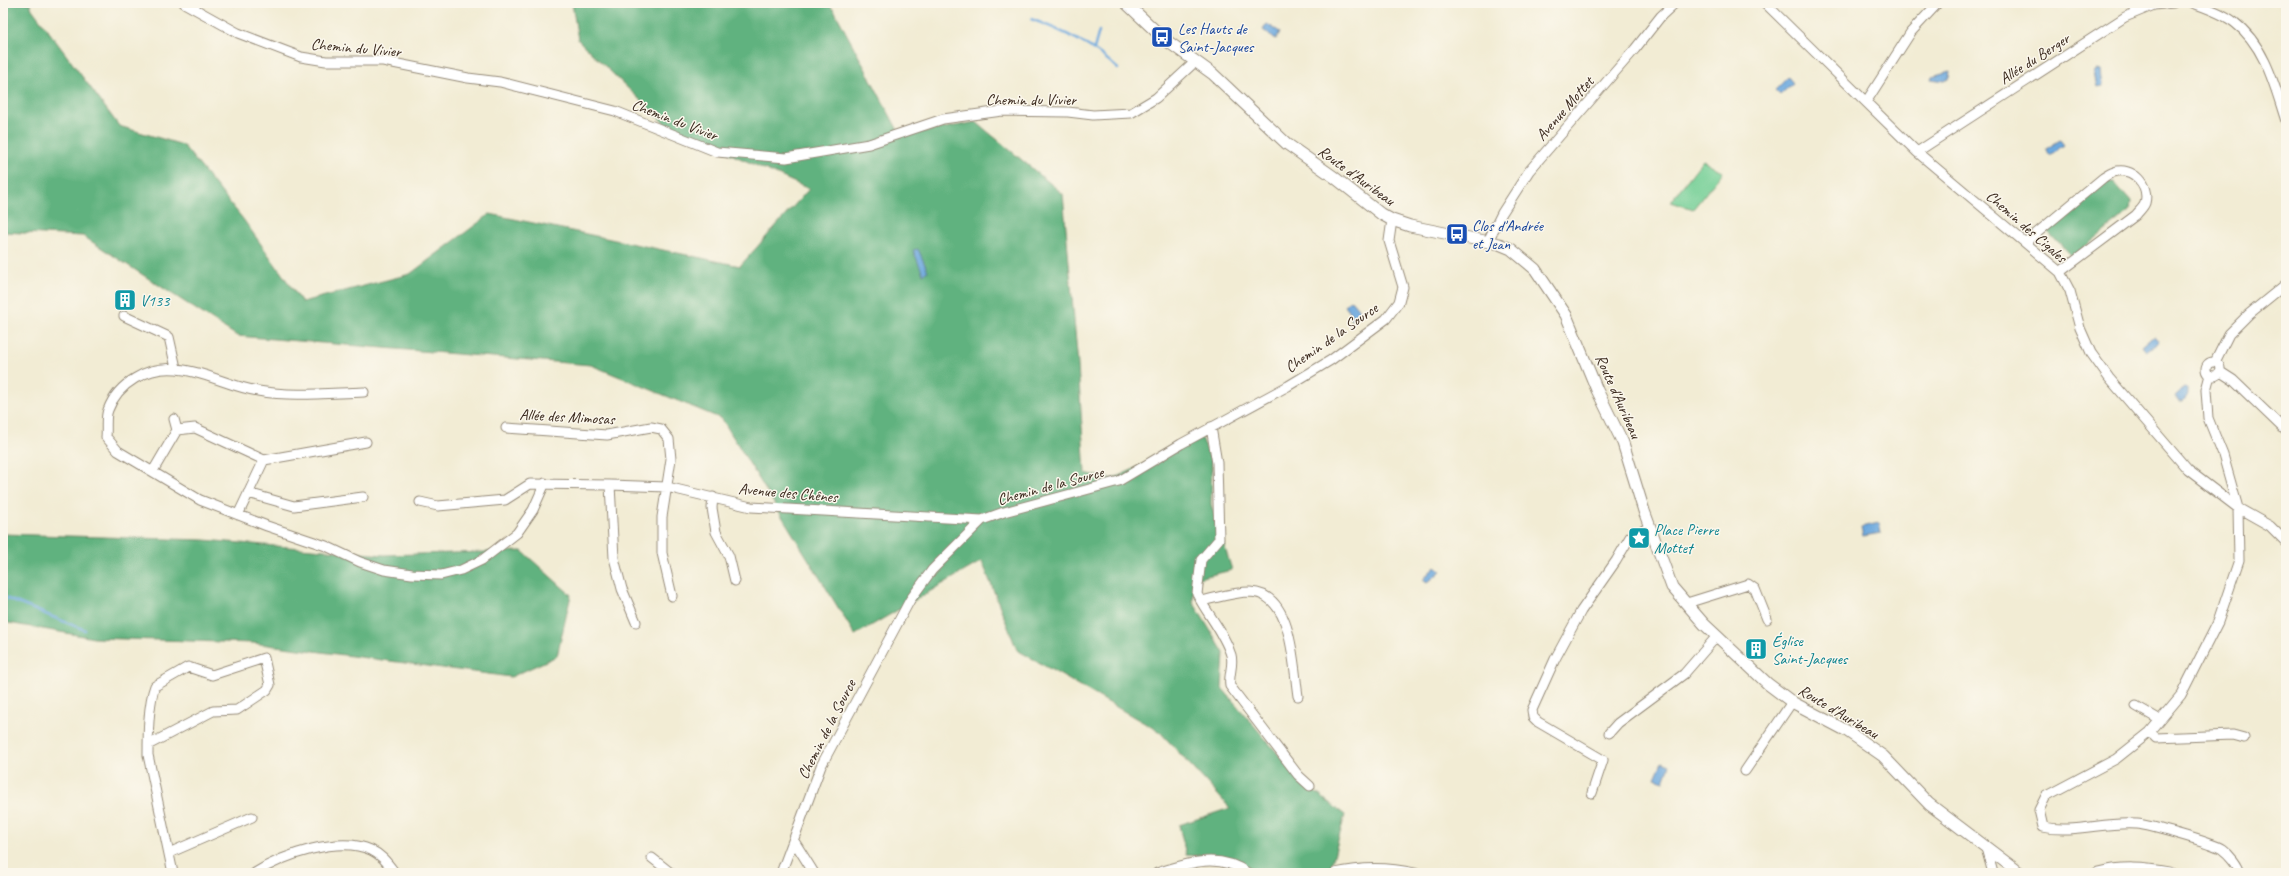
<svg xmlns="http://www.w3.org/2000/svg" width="2289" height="876" font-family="Caveat,sans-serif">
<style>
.green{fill:#75cf96;stroke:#587c5a}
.forest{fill:#60b27f;stroke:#4e6e4e}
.water{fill:#6da9de;stroke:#546a7e}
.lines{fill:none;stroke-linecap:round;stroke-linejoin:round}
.stream{stroke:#6da9de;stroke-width:2.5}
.minor-casing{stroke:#968b79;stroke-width:11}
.tertiary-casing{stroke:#968b79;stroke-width:13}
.minor{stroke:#fff;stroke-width:9}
.tertiary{stroke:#fff;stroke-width:11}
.labels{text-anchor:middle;stroke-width:3;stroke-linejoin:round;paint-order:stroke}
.transit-label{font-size:16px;fill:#164399;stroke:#fbf7ec;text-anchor:start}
.street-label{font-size:16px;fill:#3b2a1e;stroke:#fbf7ec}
.culture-label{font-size:16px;fill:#0d838f;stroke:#fbf7ec;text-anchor:start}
</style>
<rect width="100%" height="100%" fill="#fbf7ec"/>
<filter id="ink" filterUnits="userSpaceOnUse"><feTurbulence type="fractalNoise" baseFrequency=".025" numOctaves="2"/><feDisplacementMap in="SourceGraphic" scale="8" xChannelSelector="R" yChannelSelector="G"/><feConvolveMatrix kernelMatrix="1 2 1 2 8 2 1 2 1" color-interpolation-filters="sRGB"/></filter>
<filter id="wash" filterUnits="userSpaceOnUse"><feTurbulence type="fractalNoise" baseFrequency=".012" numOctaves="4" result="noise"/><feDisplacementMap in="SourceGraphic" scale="16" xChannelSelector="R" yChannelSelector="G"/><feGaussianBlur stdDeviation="0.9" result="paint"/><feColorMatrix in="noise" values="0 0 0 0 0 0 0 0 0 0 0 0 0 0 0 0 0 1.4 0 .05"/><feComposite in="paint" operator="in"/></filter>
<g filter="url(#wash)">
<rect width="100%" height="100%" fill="#f2ecd4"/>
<!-- green -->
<path class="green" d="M1703,160L1723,172L1693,209L1670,202Z"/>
<!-- forest -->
<path class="forest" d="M3,3H30L32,9L119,126L183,145L243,219L302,302L410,274L490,214L740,266L809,189L666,125L578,40L572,3H826L834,10L901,136L976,122L1063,194L1078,365L1085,473L1112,479L1202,438L1212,463L1211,504L1232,570L1194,579L1193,602L1224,653L1222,688L1302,782L1345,815L1330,870L1318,873H1264L1219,858L1186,855L1179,825L1230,808L1160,732L1017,650L982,561L855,635L722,419L591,365L237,336L83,236L3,232Z
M2107,182H2114L2131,202L2130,211L2072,257L2047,231Z
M3,534L204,540L384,555L522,551L571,595L557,656L511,677L253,643L94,638L3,622Z"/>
<!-- water -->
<path class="water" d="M1267,24L1280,32L1276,39L1263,30Z
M2096,70L2101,71L2103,86L2097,87L2094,73Z
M1950,71L1949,78L1945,81L1931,79L1932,76Z
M1788,77L1793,83L1780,95L1775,90Z
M2060,140L2064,145L2050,155L2046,149Z
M918,249L928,271L923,274L913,250Z
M1351,300L1362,313L1352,320L1350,316L1352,314L1345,305Z
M2154,336L2159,342L2146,351L2142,346Z
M2184,388L2188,389V395L2183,401H2179L2175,396Z
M1879,523L1881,533L1863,536L1861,527Z
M1435,566L1441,571L1427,583L1423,580Z
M1662,762L1670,765L1664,781L1655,778Z"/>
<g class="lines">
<!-- stream -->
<path class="stream" d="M1031,19C1063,31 1093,45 1118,69
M1094,49L1099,31
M3,597L85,630"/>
</g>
</g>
<g filter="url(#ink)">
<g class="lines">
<!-- minor casing -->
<g class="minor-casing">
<path id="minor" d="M184,3L238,33L301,57L326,61H383L468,78L500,82L615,111L717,152L786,158L869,144L943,119L1002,111L1068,112L1093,115L1131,113L1156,98L1196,61
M1765,3L1917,152L2060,272L2070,291L2080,328L2091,353L2109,378L2188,470L2238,508L2270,526L2286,542
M2193,3C2207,8 2222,13 2234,22C2265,45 2275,87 2286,121
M1866,102L1911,32L1938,3
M1917,152L2125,17L2154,5L2173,3
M1488,241L1502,213L1529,171L1635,49L1661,16L1675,3
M2026,242L2103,178C2106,176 2110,173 2114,172C2132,166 2150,185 2145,203C2144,207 2139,211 2136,215L2060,272
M124,316L169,337L176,368
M2215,362L2229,334L2249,314L2286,284
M2206 369a7 7 0 1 1 14 0a7 7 0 1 1-14 0Z
M2219,371L2233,380L2286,431
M2210,375L2206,390L2208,418L2223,455L2238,508L2239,560L2218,622L2181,695L2150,732L2116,759L2046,796L2039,810L2043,827C2074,834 2105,821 2137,824C2149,825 2213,843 2222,849C2229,854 2238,865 2240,873
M364,392C329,393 292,397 258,391C230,387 204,371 176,369C148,366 118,383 108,410C105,417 107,429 106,437L118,451L200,500L267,526L326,546L360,562L384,570L412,574L441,575L461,570L482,560L517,533L533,510L545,483
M174,419L177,430
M1211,427L1217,463L1219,539L1201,560L1197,594C1207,614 1224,632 1231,655C1234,666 1228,675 1230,686L1298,775L1310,786
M506,428L607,435L651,427L661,429L669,439L671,459L662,517V553L672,596
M264,460L366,442
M153,471L177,430L195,428L264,460L238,515
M610,485L614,558L622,589L636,622
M248,493L294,506L363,497
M713,497L712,508L716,532L729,556L735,581
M420,502L438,506L505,500L530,484L610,485L667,487L751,507L982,520
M1201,601C1216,598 1234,592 1250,592C1293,593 1293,665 1298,696
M1687,603L1748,584L1755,589L1767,619
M2136,706L2160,720
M2150,732L2156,738L2233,735L2244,738
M1609,733L1618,723L1684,674L1717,636
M148,745L213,711L237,710L267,690L270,685L264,658L212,675L188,667L155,686C148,704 148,736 148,755L173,873
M1745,771L1792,702
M1592,793L1603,760L1538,722L1533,717L1532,710L1555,659L1581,611L1616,561L1630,537L1650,527
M794,841L814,873
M1986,848L1993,873
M169,853L252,817
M652,858L671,873
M255,873C283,855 339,835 371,850C382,855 388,864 395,873
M781,873L821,766L910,600L932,570L982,520L1004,512L1119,481L1181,444L1288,386L1331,360L1386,319L1399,302L1403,287L1389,241L1392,220
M1157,873C1188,863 1218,852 1248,873
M1335,873C1361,867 1389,867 1415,873"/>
</g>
<!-- tertiary casing -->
<g class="tertiary-casing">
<path id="tertiary" d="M1126,3L1163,38L1213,74L1287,144L1334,177L1381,214L1392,220L1410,226L1499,244L1511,249L1535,269L1566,315L1597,390L1623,443L1644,511L1672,587L1704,624L1768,684L1792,702L1847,731L1883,756L1929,804L2020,873
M2098,873C2123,867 2144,868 2169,873"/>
</g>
<!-- minor -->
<use href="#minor" class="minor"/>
<!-- tertiary -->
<use href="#tertiary" class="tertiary"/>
</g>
</g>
<!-- icons -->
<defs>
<g id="bus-square" transform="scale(1.15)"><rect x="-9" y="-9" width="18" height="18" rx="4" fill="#1a4fb4" stroke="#fbf7ec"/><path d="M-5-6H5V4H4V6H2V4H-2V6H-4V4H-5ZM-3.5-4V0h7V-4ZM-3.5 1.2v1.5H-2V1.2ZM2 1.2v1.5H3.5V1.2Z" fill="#fff"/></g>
<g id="building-square" transform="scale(1.15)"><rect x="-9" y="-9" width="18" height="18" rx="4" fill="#0f9aa8" stroke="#fbf7ec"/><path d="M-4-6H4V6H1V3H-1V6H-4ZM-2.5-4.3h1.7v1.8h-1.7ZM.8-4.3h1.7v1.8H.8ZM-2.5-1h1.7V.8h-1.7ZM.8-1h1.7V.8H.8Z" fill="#fff"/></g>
<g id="sight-square" transform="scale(1.15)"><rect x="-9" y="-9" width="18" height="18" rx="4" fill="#0f9aa8" stroke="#fbf7ec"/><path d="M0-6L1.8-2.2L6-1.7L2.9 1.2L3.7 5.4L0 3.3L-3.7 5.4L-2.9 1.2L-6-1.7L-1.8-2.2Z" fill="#fff"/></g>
</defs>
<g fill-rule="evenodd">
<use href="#bus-square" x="1162" y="37"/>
<use href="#bus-square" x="1457" y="234"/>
<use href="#building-square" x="125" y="300"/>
<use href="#sight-square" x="1639" y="538"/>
<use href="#building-square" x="1756" y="649"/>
</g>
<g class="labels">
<!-- transit labels -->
<g class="transit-label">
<text x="1178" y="34">Les Hauts de<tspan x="1178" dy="18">Saint-Jacques</tspan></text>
<text x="1472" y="231">Clos d'Andrée<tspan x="1472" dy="18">et Jean</tspan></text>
</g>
<!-- street labels -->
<g class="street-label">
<text transform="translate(356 47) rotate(5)" y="6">Chemin du Vivier</text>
<text transform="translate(2034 58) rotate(-33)" y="6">Allée du Berger</text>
<text x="1031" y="105">Chemin du Vivier</text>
<text transform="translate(1564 108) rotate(-49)" y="6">Avenue Mottet</text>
<text transform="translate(675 119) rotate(21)" y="6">Chemin du Vivier</text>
<text transform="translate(1357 175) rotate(36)" y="6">Route d'Auribeau</text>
<text transform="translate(2027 226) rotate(41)" y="6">Chemin des Cigales</text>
<text transform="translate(1331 337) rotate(-35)" y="6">Chemin de la Source</text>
<text transform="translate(1619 396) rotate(66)" y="6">Route d'Auribeau</text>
<text transform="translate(567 416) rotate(3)" y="6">Allée des Mimosas</text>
<text transform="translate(1050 485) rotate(-15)" y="6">Chemin de la Source</text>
<text transform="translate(788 492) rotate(5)" y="6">Avenue des Chênes</text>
<text transform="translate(1839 711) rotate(31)" y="6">Route d'Auribeau</text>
<text transform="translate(826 729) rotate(-63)" y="6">Chemin de la Source</text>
</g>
<!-- culture labels -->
<g class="culture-label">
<text x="140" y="306">V133</text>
<text x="1654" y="535">Place Pierre<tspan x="1654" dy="18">Mottet</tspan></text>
<text x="1772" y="646">Église<tspan x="1772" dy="18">Saint-Jacques</tspan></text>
</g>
</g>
<!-- margin -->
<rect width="2289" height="876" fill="none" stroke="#fbf7ec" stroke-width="16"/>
</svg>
